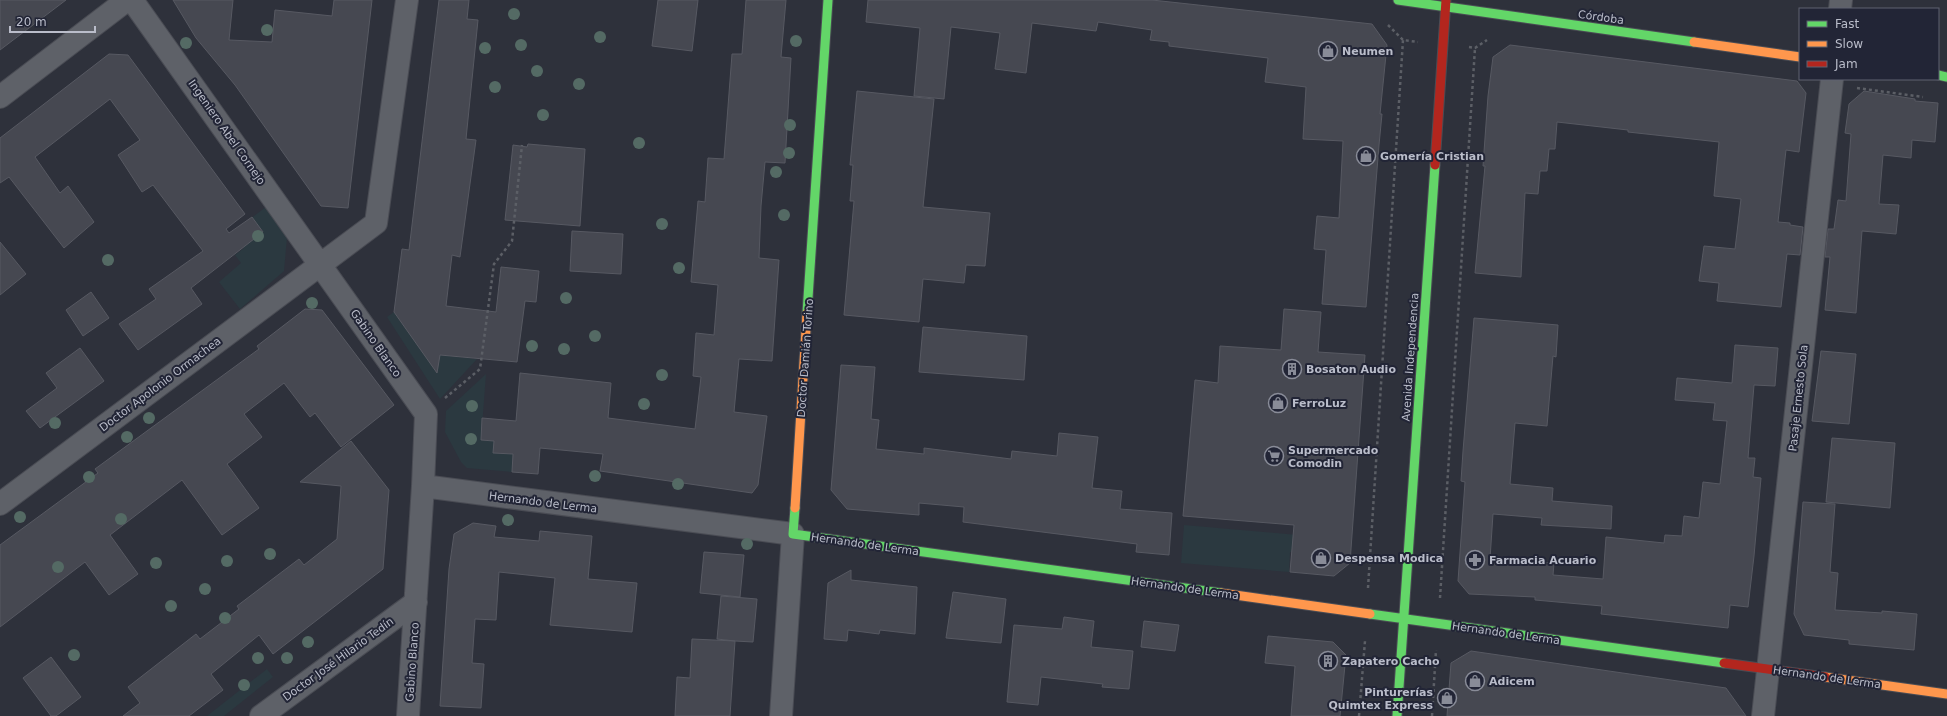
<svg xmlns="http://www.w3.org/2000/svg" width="1947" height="716" font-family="'DejaVu Sans',sans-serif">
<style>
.green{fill:#2b3940}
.building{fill:#464851;stroke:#575962}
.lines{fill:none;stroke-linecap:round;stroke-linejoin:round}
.street-casing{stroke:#4a4c54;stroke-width:24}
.fast-casing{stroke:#4a4c54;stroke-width:11}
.slow-casing{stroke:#4a4c54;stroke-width:11}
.jam-casing{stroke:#4a4c54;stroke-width:11}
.path{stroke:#5c5f66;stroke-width:2.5;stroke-dasharray:3 3;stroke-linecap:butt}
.street{stroke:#5e6168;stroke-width:22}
.fast{stroke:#63d668;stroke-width:9}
.slow{stroke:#ff974d;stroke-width:9}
.jam{stroke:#b3261e;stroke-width:9}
.tree{fill:#546a64}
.labels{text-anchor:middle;stroke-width:4;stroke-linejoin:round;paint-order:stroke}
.street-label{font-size:11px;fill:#babdca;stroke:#222536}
.poi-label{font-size:11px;font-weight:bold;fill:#babdca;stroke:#222536;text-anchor:start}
</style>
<rect width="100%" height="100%" fill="#2e313b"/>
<!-- green -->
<path class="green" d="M266,207L287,237L284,271L240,309L219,282L241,263L235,255L244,248L233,232Z
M394,312L437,372L440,355L477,359L440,399L387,317Z
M486,374L481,440L494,441V453L513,454L512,472L467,468L461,462L445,432L446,411Z
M1184,525L1309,536L1308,553L1290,552L1289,572L1181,563Z
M267,669L273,677L224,716H207Z"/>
<!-- building -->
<path class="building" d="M0,0H66L0,50Z
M173,0H233L229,40L272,42L275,10L332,16L334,0H372L348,208L321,206L235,85L196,38Z
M439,0H469L467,19L478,20L466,139L476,140L460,257L452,255L446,306L496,312L501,267L539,271L536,302L525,301L517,362L440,355L437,373L394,312L402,249L409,250Z
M658,0H698L692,51L652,46Z
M746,0H786L781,57L791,58L785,163L765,162L761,206L759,258L779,260L772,361L739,359L734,412L767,416L758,485L752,493L600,471L603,454L540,448L538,474L512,472L513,454L493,453L494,441L481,440L482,418L516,421L520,373L611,383L608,418L695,429L701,377L693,376L696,333L714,335L718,285L691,282L698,201L705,202L708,158L724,159L732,54H742Z
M868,0H1152L1372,24L1387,45L1380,114H1382L1379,145L1366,307L1322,304L1326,250L1314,249L1317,216L1339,218L1343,141L1303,139L1306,87L1265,82L1268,58L1169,46V42L1150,40L1152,30L1098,22L1096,31L1032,23L1026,73L995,69L1000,33L951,27L944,99L914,96L920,28L866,22Z
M1510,45L1797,81L1806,93L1799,152L1786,150L1778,222L1790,223V225L1803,227L1800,255L1787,254L1781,307L1717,301L1719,283L1699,281L1704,246L1735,249L1741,199L1714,196L1719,142L1628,132V130L1557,122L1555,149H1549L1547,171H1540L1538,194L1525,193L1521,277L1475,273L1485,166H1483L1488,96L1493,57Z
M109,54L128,55L245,214L226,229L229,233L252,217L263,232L191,288L202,304L138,350L119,324L156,299L149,289L203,251L153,185L142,192L118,155L140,140L110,99L35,157L60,193L68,186L94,222L64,248L9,177L0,183V138Z
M857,91L934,99L923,207L990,213L985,266L966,265L964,283L923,279L919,322L844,315L854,201H850L853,165H850Z
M1864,91L1915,99V101L1938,103L1935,142L1912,140L1911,158L1883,155L1879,204L1899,205L1896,234L1862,231L1856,313L1825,310L1830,257H1825L1828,229H1834L1838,200L1846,201L1851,134L1845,133L1849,104Z
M528,144L585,149L580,226L505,220L513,145L527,147Z
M572,231L623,234L621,274L570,271Z
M0,242L26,274L0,295Z
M91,292L109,318L83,336L66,310Z
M305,309L322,310L394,405L341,447L315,413L310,417L284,383L244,414L262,437L227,464L259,508L222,535L182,480L110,535L138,574L109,595L85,562L0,627V545L98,473L95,469L259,349L257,346Z
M1284,309L1321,312L1318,352L1365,355L1350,563L1334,576L1290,572L1294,525L1183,516L1195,380L1218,383L1220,346L1281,350Z
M1474,318L1558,325L1556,357L1553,356L1547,426L1515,423L1510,484L1553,488L1552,501L1612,506L1611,529L1541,525L1542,518L1493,514L1490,559L1554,563L1553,575L1603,579L1606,537L1664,543L1665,535L1682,536L1684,516L1699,518L1703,482L1720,484L1727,421L1713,420L1715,403L1675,400L1677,378L1732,383L1735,345L1778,348L1775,386L1754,385L1748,458H1755L1753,477L1761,478L1754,556L1748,607L1730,605L1728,628L1601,614L1602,606L1535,600V597L1469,594L1458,581L1465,482L1461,481L1463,451Z
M923,327L1027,336L1024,380L919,372Z
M80,348L104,381L40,428L26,411L57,388L46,373Z
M1821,351L1856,354L1849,424L1812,421Z
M841,365L875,367L871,419L879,420L876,449L924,454V448L1011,459L1012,451L1057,456L1059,433L1098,437L1092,488L1122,491L1120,509L1172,513L1169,555L1136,552L1137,544L963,522L964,507L919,503V515L847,509L831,490Z
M1832,438L1895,443L1890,508L1826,502Z
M351,441L389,490L383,569L273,654L259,635L211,674L223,690L189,716H123L140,703L128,687L196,634L200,639L239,609L237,606L299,559L304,565L337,539L341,486L300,482Z
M1803,502L1835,504L1830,572L1838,573L1835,610L1882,613V611L1917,614L1914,650L1849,644V640L1804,635L1794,614Z
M473,523L496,526L494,537L539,541L540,531L592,536L588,579L637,583L632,632L550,625L555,578L499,572L496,620L475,619L472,663L484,664L481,708L440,706L449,569L454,534Z
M704,552L744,555L740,597L700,593Z
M851,570V580L917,587L915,634L880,630L879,634L848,630L847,641L824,639L828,583Z
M953,592L1006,599L1001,643L946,638Z
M721,596L757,599L753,642L735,641L730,716H675L677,677L690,678L692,639L735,641L717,639Z
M1064,617L1094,621L1091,647L1133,651L1129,689L1102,687L1103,684L1041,677L1038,705L1007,702L1014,625L1062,629Z
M1144,621L1179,625L1175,651L1141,647Z
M1268,636L1333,642L1346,655L1340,716H1291L1295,666L1265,663Z
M1471,651L1726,688L1746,716H1447L1451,663Z
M51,657L81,697L56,716H51L23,678Z"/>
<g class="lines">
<!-- street casing -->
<g class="street-casing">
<path id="street" d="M132,0L426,414L423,486L408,716
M1840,9L1841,0
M0,97L127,0
M423,486L793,534L781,716
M0,504L376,223L407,0
M261,716L416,602
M1763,716L1832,79"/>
</g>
<!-- fast casing -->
<g class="fast-casing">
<path id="fast" d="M1398,0L1694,42
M1938,75L1947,77
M807,313L828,0
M795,508L793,534L1221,593
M1370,614L1724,663
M1397,716L1435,165"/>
</g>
<!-- slow casing -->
<g class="slow-casing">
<path id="slow" d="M1694,42L1800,57
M795,508L807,313
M1221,593L1370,614
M1825,677L1947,694"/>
</g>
<!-- jam casing -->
<g class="jam-casing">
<path id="jam" d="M1435,165L1446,0
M1724,663L1825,677"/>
</g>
<!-- path -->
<path class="path" d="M1388,25L1403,40L1418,42
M1469,47L1475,48L1487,40
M1857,88L1923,97
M445,398L480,369L494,264L512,241L522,145
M1368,588L1403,40
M1440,598L1475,48
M1359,716L1365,641
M1432,716L1436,650"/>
<!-- street -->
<use href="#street" class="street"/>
<!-- fast -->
<use href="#fast" class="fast"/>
<!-- slow -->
<use href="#slow" class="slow"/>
<!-- jam -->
<use href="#jam" class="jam"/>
</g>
<!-- trees -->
<g class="tree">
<circle cx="514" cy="14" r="6"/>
<circle cx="267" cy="30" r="6"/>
<circle cx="600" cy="37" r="6"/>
<circle cx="796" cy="41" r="6"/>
<circle cx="186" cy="43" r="6"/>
<circle cx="521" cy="45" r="6"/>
<circle cx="485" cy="48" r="6"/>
<circle cx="537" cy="71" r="6"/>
<circle cx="579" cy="84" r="6"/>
<circle cx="495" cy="87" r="6"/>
<circle cx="543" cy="115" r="6"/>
<circle cx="790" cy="125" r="6"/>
<circle cx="639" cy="143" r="6"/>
<circle cx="789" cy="153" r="6"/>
<circle cx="776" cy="172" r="6"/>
<circle cx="784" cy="215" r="6"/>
<circle cx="662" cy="224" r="6"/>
<circle cx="258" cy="236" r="6"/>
<circle cx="108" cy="260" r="6"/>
<circle cx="679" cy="268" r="6"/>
<circle cx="566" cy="298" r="6"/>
<circle cx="312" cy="303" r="6"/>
<circle cx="595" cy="336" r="6"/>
<circle cx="532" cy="346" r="6"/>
<circle cx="564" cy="349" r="6"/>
<circle cx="662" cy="375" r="6"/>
<circle cx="644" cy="404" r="6"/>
<circle cx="472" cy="406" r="6"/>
<circle cx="149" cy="418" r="6"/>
<circle cx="55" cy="423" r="6"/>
<circle cx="127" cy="437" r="6"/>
<circle cx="471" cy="439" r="6"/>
<circle cx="595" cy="476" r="6"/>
<circle cx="89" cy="477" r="6"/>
<circle cx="678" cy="484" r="6"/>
<circle cx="20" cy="517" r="6"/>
<circle cx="121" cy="519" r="6"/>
<circle cx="508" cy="520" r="6"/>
<circle cx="747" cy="544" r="6"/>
<circle cx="270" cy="554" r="6"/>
<circle cx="227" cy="561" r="6"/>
<circle cx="156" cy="563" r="6"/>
<circle cx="58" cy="567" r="6"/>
<circle cx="205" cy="589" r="6"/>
<circle cx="171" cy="606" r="6"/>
<circle cx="225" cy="618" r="6"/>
<circle cx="308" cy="642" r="6"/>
<circle cx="74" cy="655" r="6"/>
<circle cx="258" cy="658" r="6"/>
<circle cx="287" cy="658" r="6"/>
<circle cx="244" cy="685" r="6"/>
</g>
<!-- icons -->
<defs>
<g id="shop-ring" transform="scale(1)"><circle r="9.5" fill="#222536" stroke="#898c98" stroke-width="1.5"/><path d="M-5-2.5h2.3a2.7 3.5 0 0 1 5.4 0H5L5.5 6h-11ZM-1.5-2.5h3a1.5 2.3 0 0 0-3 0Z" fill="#898c98"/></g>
<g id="building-ring" transform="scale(1)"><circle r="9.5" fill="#222536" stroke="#898c98" stroke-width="1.5"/><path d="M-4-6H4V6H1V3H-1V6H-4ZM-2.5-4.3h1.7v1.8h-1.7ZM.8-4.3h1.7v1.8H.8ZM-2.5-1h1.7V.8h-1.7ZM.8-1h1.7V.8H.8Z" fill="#898c98"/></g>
<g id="supermarket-ring" transform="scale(1)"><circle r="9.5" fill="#222536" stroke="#898c98" stroke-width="1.5"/><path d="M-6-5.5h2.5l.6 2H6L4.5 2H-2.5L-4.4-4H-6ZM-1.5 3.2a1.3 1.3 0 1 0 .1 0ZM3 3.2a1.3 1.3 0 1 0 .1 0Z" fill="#898c98"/></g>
<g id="pharmacy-ring" transform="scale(1)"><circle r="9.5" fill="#222536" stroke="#898c98" stroke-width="1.5"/><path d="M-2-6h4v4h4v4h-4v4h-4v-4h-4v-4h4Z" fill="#898c98"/></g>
</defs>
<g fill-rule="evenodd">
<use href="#shop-ring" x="1328" y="51"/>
<use href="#shop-ring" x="1366" y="156"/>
<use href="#building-ring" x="1292" y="369"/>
<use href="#shop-ring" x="1278" y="403"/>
<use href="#supermarket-ring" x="1274" y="456"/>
<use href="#shop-ring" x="1321" y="558"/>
<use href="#pharmacy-ring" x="1475" y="560"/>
<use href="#building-ring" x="1328" y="661"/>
<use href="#shop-ring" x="1475" y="681"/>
<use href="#shop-ring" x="1447" y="698"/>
</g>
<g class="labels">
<!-- street labels -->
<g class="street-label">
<text transform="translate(1601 17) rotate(8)" y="4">Córdoba</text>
<text transform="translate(227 132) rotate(55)" y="4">Ingeniero Abel Cornejo</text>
<text transform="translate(376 343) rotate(55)" y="4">Gabino Blanco</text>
<text transform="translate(1410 357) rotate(-86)" y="4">Avenida Independencia</text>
<text transform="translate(805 358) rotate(-86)" y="4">Doctor Damián Torino</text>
<text transform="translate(160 384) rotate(-37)" y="4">Doctor Apolonio Ormachea</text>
<text transform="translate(1798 398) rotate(-84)" y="4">Pasaje Ernesto Sola</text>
<text transform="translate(543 502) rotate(7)" y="4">Hernando de Lerma</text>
<text transform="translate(865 544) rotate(8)" y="4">Hernando de Lerma</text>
<text transform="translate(1185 588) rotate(8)" y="4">Hernando de Lerma</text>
<text transform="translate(1506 633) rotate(8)" y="4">Hernando de Lerma</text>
<text transform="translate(338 659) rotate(-36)" y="4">Doctor José Hilario Tedín</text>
<text transform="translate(412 662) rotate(-86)" y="4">Gabino Blanco</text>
<text transform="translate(1827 677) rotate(8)" y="4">Hernando de Lerma</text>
</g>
<!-- poi labels -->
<g class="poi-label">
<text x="1342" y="55">Neumen</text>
<text x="1380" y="160">Gomería Cristian</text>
<text x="1306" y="373">Bosaton Audio</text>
<text x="1292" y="407">FerroLuz</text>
<text x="1288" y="454">Supermercado<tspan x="1288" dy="13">Comodin</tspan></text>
<text x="1335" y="562">Despensa Modica</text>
<text x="1489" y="564">Farmacia Acuario</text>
<text x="1342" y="665">Zapatero Cacho</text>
<text x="1489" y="685">Adicem</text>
<text x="1433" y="696" text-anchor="end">Pinturerías<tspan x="1433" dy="13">Quimtex Express</tspan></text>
</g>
</g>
<!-- legend -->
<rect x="1799" y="8" width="140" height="72" fill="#222536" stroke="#5f6271"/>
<rect x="1807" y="21" width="20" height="6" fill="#63d668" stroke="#5f6271"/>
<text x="1835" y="28" font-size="12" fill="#babdca">Fast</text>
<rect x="1807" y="41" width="20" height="6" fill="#ff974d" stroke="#5f6271"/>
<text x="1835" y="48" font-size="12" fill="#babdca">Slow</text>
<rect x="1807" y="61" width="20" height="6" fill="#b3261e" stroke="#5f6271"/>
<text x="1835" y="68" font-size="12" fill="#babdca">Jam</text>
<!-- scale -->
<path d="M10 26v6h85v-6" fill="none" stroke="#babdca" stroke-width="2"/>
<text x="16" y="26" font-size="12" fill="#babdca" stroke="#222536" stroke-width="3" paint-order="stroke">20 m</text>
</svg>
